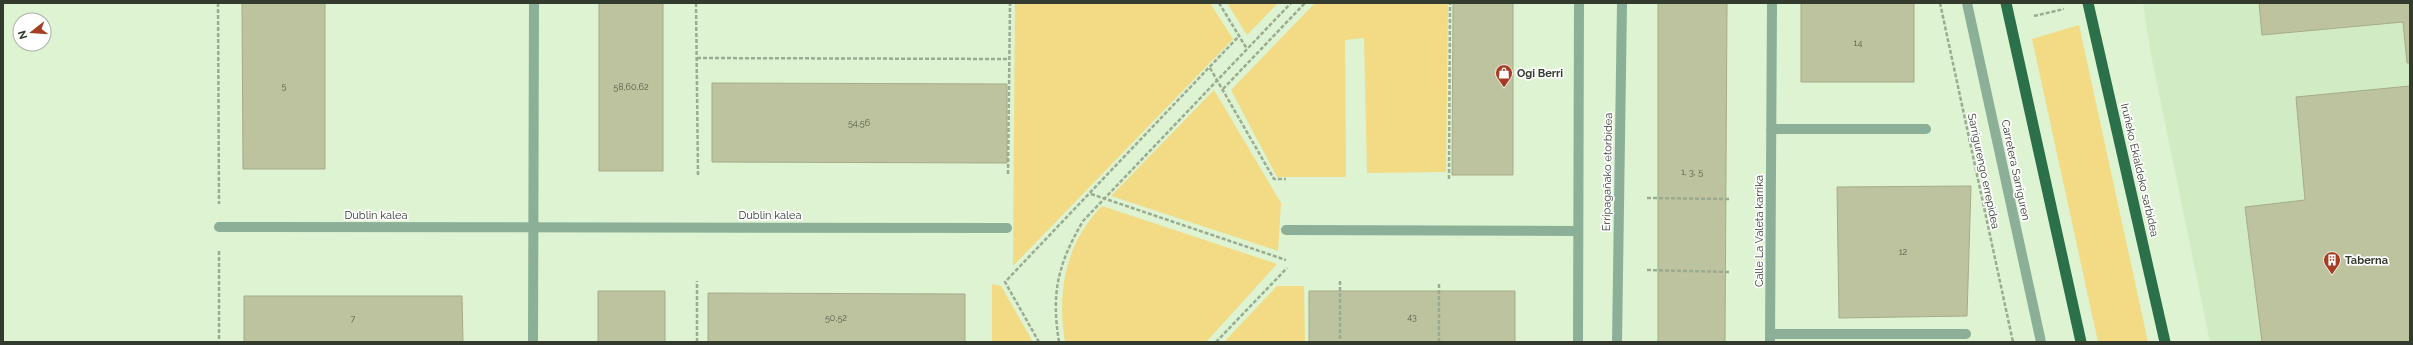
<svg xmlns="http://www.w3.org/2000/svg" width="2413" height="345" font-family="Raleway,sans-serif">
<style>
.built{fill:#d1ecc4}
.green{fill:#f2db84}
.building{fill:#bdc39e;stroke:#a6ab88}
.lines{fill:none;stroke-linecap:round;stroke-linejoin:round}
.path{stroke:#9aab92;stroke-width:2.5;stroke-dasharray:4 2;stroke-linecap:butt}
.minor{stroke:#8caf97;stroke-width:10}
.tertiary{stroke:#8caf97;stroke-width:10}
.trunk{stroke:#2b7049;stroke-width:11}
.labels{text-anchor:middle;stroke-width:3.5;stroke-linejoin:round;paint-order:stroke}
.number-label{font-size:9px;fill:#555d4a}
.poi-label{font-size:11px;font-weight:bold;fill:#323b2e;stroke:#fff;text-anchor:start}
.street-label{font-size:11px;fill:#323b2e;stroke:#fff}
</style>
<rect width="100%" height="100%" fill="#ddf3d2"/>
<!-- built -->
<path class="built" d="M2143,3H2410V342H2210L2150,50Z"/>
<!-- green -->
<path class="green" d="M1015,3H1210L1233,39L1013,266Z
M1227,3H1278L1247,35Z
M1315,3H1448L1446,172L1367,173L1364,38L1345,40L1346,177H1277L1231,90Z
M2079,25L2148,342H2098L2032,39Z
M1214,90L1281,203L1278,251L1111,196Z
M1102,206L1277,264L1206,342H1065C1057,291 1065,244 1102,206Z
M992,284L1001,286L1033,342H992Z
M1277,286H1304L1305,342H1224Z"/>
<!-- building -->
<path class="building" d="M242,3H325V169H243Z
M599,3H663V171H599Z
M1453,3H1513V175H1452Z
M1658,3H1727L1725,342H1658Z
M1801,3H1914V82H1801Z
M2259,3H2410V63H2407L2403,22L2262,35Z
M712,83L1007,84V163L712,162Z
M2410,86V342H2262L2245,207L2305,200L2296,97Z
M1971,186L1967,316L1839,318L1837,187Z
M598,291H665V342H598Z
M1309,291H1515V342H1309Z
M708,293L965,294V342H708Z
M244,296H462L463,342H244Z"/>
<g class="lines">
<!-- path -->
<path class="path" d="M218,3L219,204
M696,3L698,176
M1219,3L1247,49
M1940,3L2013,342
M2034,16L2064,9
M697,58L1009,59
M1210,68L1274,179H1286
M1223,89L1305,3
M1008,174L1010,3
M1449,179L1450,3
M1091,194L1286,260
M1647,198L1729,199
M219,251V342
M1647,270L1729,272
M1340,281V342
M697,342V281
M1039,342L1005,282L1239,36
M1059,342C1051,292 1058,264 1083,221L1291,3
M1216,342L1287,268
M1439,342V282"/>
<!-- minor -->
<path class="minor" d="M1967,3L2041,342
M1771,129H1926
M219,227L1007,228
M1286,230L1578,231
M1770,334H1966
M1770,342L1772,3"/>
<!-- tertiary -->
<path class="tertiary" d="M533,342L534,3
M1578,342L1579,3
M1617,342L1622,3"/>
<!-- trunk -->
<path class="trunk" d="M2006,3L2081,342
M2088,3L2165,342"/>
</g>
<!-- icons -->
<defs>
<g id="shop-pin" transform="scale(0.9)"><path d="M0 17L-7.5 6A9.5 9.5 0 1 1 7.5 6Z" fill="#a63d23" stroke="#fff"/><path d="M-5-2.5h2.3a2.7 3.5 0 0 1 5.4 0H5L5.5 6h-11ZM-1.5-2.5h3a1.5 2.3 0 0 0-3 0Z" fill="#fff"/></g>
<g id="building-pin" transform="scale(0.9)"><path d="M0 17L-7.5 6A9.5 9.5 0 1 1 7.5 6Z" fill="#a63d23" stroke="#fff"/><path d="M-4-6H4V6H1V3H-1V6H-4ZM-2.5-4.3h1.7v1.8h-1.7ZM.8-4.3h1.7v1.8H.8ZM-2.5-1h1.7V.8h-1.7ZM.8-1h1.7V.8H.8Z" fill="#fff"/></g>
</defs>
<g fill-rule="evenodd">
<use href="#shop-pin" x="1504" y="73"/>
<use href="#building-pin" x="2332" y="260"/>
</g>
<g class="labels">
<!-- number labels -->
<g class="number-label">
<text x="1858" y="46">14</text>
<text x="284" y="89">5</text>
<text x="631" y="90">58,60,62</text>
<text x="859" y="126">54,56</text>
<text x="1692" y="175">1, 3, 5</text>
<text x="1903" y="255">12</text>
<text x="1412" y="320">43</text>
<text x="836" y="321">50,52</text>
<text x="353" y="322">7</text>
</g>
<!-- poi labels -->
<g class="poi-label">
<text x="1517" y="77">Ogi Berri</text>
<text x="2345" y="264">Taberna</text>
</g>
<!-- street labels -->
<g class="street-label">
<text transform="translate(2016 170) rotate(78)" y="4">Carretera Sarriguren</text>
<text transform="translate(2140 170) rotate(77)" y="4">Iruñeko Ekialdeko sarbidea</text>
<text transform="translate(1984 171) rotate(78)" y="4">Sarrigurengo errepidea</text>
<text transform="translate(1607 172) rotate(-89)" y="4">Erripagañako etorbidea</text>
<text x="376" y="219">Dublin kalea</text>
<text x="770" y="219">Dublin kalea</text>
<text transform="translate(1759 231) rotate(-90)" y="4">Calle La Valeta karrika</text>
</g>
</g>
<!-- border -->
<rect width="2413" height="345" fill="none" stroke="#323b2e" stroke-width="8"/>
<!-- north arrow -->
<g transform="translate(32 32) rotate(253)"><circle r="19" fill="#ffffff" stroke="#adb1ab"/>
<path d="M0-3L7 15L0 10L-7 15Z" fill="#a63d23"/>
<text y="-6" font-size="11" font-weight="bold" text-anchor="middle" fill="#323b2e">N</text>
</g>
</svg>
